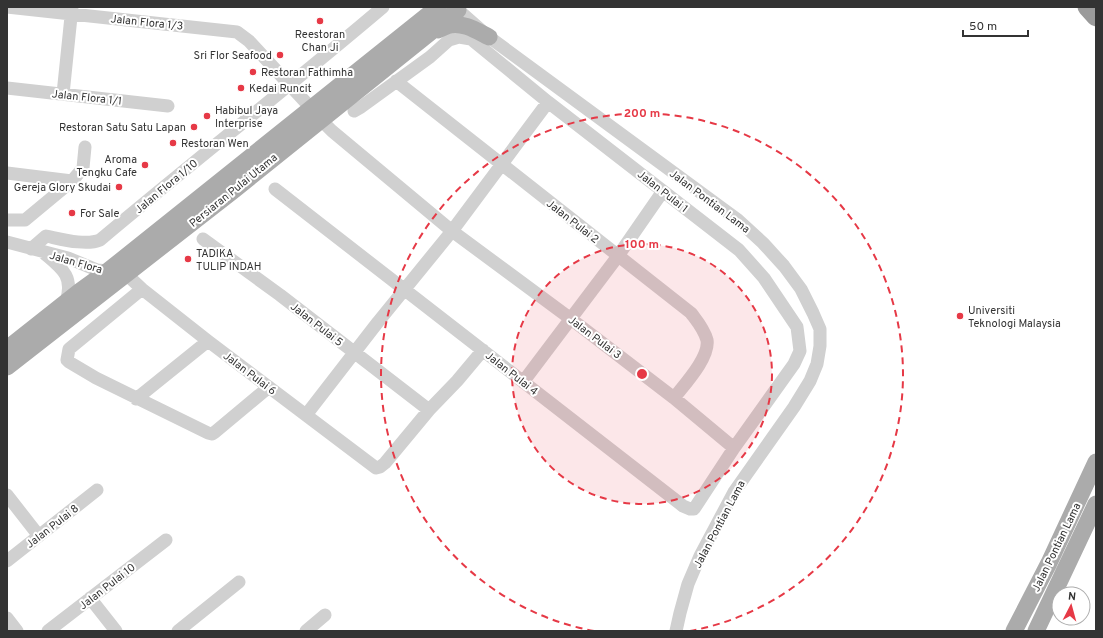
<svg xmlns="http://www.w3.org/2000/svg" width="1103" height="638" font-family="Overpass,sans-serif">
<style>
.lines{fill:none;stroke-linecap:round;stroke-linejoin:round}
.minor{stroke:#d0d0d0;stroke-width:13}
.major{stroke:#ababab;stroke-width:17}
.highway{stroke:#9a9a9a;stroke-width:19}
.ring{fill:none;stroke:#e63946;stroke-width:2;stroke-dasharray:7 5}
.poi-dot{fill:#e63946;stroke:#fff;stroke-width:1.5}
.labels{text-anchor:middle;stroke-width:4;stroke-linejoin:round;paint-order:stroke}
.street-label{font-size:11px;fill:#333;stroke:#fff}
.poi-label{font-size:11px;fill:#333;stroke:#fff;text-anchor:start}
.centre{fill:#e63946;stroke:#fff;stroke-width:2}
.ring-label{font-size:12px;text-anchor:middle;font-weight:bold;fill:#e63946;stroke:#fff;stroke-width:4;stroke-linejoin:round;paint-order:stroke}
</style>
<rect width="100%" height="100%" fill="#fff"/>
<g class="lines">
<!-- minor -->
<path class="minor" d="M7,7L237,32L249,41L311,108
M455,7L489,37L738,220L763,243L784,266L801,289L813,313L820,329V346L817,364L810,381L794,407L734,492L700,556L688,584L680,613L676,631
M396,81L691,313C697,321 704,329 707,340C710,357 685,384 674,398
M7,88L168,106
M63,94L72,7
M321,120L332,131L452,231L571,319L674,398L734,448
M7,173L72,181
M275,189L683,506L690,509H694L734,448L794,364L800,351L797,327L764,278L739,250L548,102L471,39L459,37L449,40L430,57L361,107L354,111
M7,220H25L72,181L83,168L85,147
M203,239L280,295L429,410
M7,242L68,258L97,270L108,271
M31,249L46,236C61,239 86,246 100,240C194,161 290,86 383,7
M45,254C63,269 74,277 66,302
M126,274L142,289L208,341L376,468L380,467L385,463L429,410L457,381L483,350
M142,289L69,349L67,360L69,362L96,378L208,433L212,434L215,432L269,387
M523,382L618,256L663,191
M136,399L208,341
M306,415L378,322L452,231L548,102
M7,495L39,536
M7,561L97,490
M90,598L116,631
M7,618L17,631
M48,631L166,540
M178,631L239,582
M306,631L325,615"/>
<!-- major -->
<path class="major" d="M438,30C442,28 446,26 450,25C463,22 477,31 489,37
M7,349L79,292L108,271L438,7
M7,367L234,190L458,10
M1014,631L1049,563L1096,462
M1036,631L1096,504"/>
<!-- highway -->
<path class="highway" d="M1087,7L1096,17"/>
</g>
<!-- distance rings -->
<circle cx="642" cy="374" r="130" fill="#e63946" fill-opacity=".12"/>
<g class="ring">
<circle cx="642" cy="374" r="130"/>
<path d="M594 631A261 261 0 1 1 690 631"/>
</g>
<!-- markers -->
<g class="poi-dot">
<circle cx="320" cy="21" r="4"/>
<circle cx="280" cy="55" r="4"/>
<circle cx="253" cy="72" r="4"/>
<circle cx="241" cy="88" r="4"/>
<circle cx="207" cy="116" r="4"/>
<circle cx="194" cy="127" r="4"/>
<circle cx="173" cy="143" r="4"/>
<circle cx="145" cy="165" r="4"/>
<circle cx="119" cy="187" r="4"/>
<circle cx="72" cy="213" r="4"/>
<circle cx="188" cy="259" r="4"/>
<circle cx="960" cy="316" r="4"/>
</g>
<g class="labels">
<!-- street labels -->
<g class="street-label">
<text transform="translate(147 22) rotate(6)" y="4">Jalan Flora 1/3</text>
<text transform="translate(87 97) rotate(6)" y="4">Jalan Flora 1/1</text>
<text transform="translate(166 186) rotate(-40)" y="4">Jalan Flora 1/10</text>
<text transform="translate(233 190) rotate(-39)" y="4">Persiaran Pulai Utama</text>
<text transform="translate(663 191) rotate(38)" y="4">Jalan Pulai 1</text>
<text transform="translate(710 201) rotate(37)" y="4">Jalan Pontian Lama</text>
<text transform="translate(573 221) rotate(38)" y="4">Jalan Pulai 2</text>
<text transform="translate(76 262) rotate(16)" y="4">Jalan Flora</text>
<text transform="translate(317 324) rotate(38)" y="4">Jalan Pulai 5</text>
<text transform="translate(595 337) rotate(37)" y="4">Jalan Pulai 3</text>
<text transform="translate(250 373) rotate(37)" y="4">Jalan Pulai 6</text>
<text transform="translate(512 373) rotate(38)" y="4">Jalan Pulai 4</text>
<text transform="translate(719 524) rotate(-62)" y="4">Jalan Pontian Lama</text>
<text transform="translate(52 526) rotate(-38)" y="4">Jalan Pulai 8</text>
<text transform="translate(1056 547) rotate(-64)" y="4">Jalan Pontian Lama</text>
<text transform="translate(107 586) rotate(-38)" y="4">Jalan Pulai 10</text>
</g>
<!-- poi labels -->
<g class="poi-label">
<text x="320" y="38" text-anchor="middle">Reestoran<tspan x="320" dy="13">Chan Ji</tspan></text>
<text x="272" y="59" text-anchor="end">Sri Flor Seafood</text>
<text x="261" y="76">Restoran Fathimha</text>
<text x="249" y="92">Kedai Runcit</text>
<text x="215" y="114">Habibul Jaya<tspan x="215" dy="13">Interprise</tspan></text>
<text x="186" y="131" text-anchor="end">Restoran Satu Satu Lapan</text>
<text x="181" y="147">Restoran Wen</text>
<text x="137" y="163" text-anchor="end">Aroma<tspan x="137" dy="13">Tengku Cafe</tspan></text>
<text x="111" y="191" text-anchor="end">Gereja Glory Skudai</text>
<text x="80" y="217">For Sale</text>
<text x="196" y="257">TADIKA<tspan x="196" dy="13">TULIP INDAH</tspan></text>
<text x="968" y="314">Universiti<tspan x="968" dy="13">Teknologi Malaysia</tspan></text>
</g>
</g>
<circle cx="642" cy="374" r="6" class="centre"/>
<g class="ring-label">
<text x="642" y="117">200 m</text>
<text x="642" y="248">100 m</text>
</g>
<!-- border -->
<rect width="1103" height="638" fill="none" stroke="#333333" stroke-width="16"/>
<!-- north arrow -->
<g transform="translate(1071 606) rotate(6)"><circle r="19" fill="#ffffff" stroke="#adadad"/>
<path d="M0-3L7 15L0 10L-7 15Z" fill="#e63946"/>
<text y="-6" font-size="11" font-weight="bold" text-anchor="middle" fill="#333333">N</text>
</g>
<!-- scale -->
<path d="M963 30v6h65v-6" fill="none" stroke="#333333" stroke-width="2"/>
<text x="969" y="30" font-size="12" fill="#333333" stroke="#ffffff" stroke-width="3" paint-order="stroke">50 m</text>
</svg>
